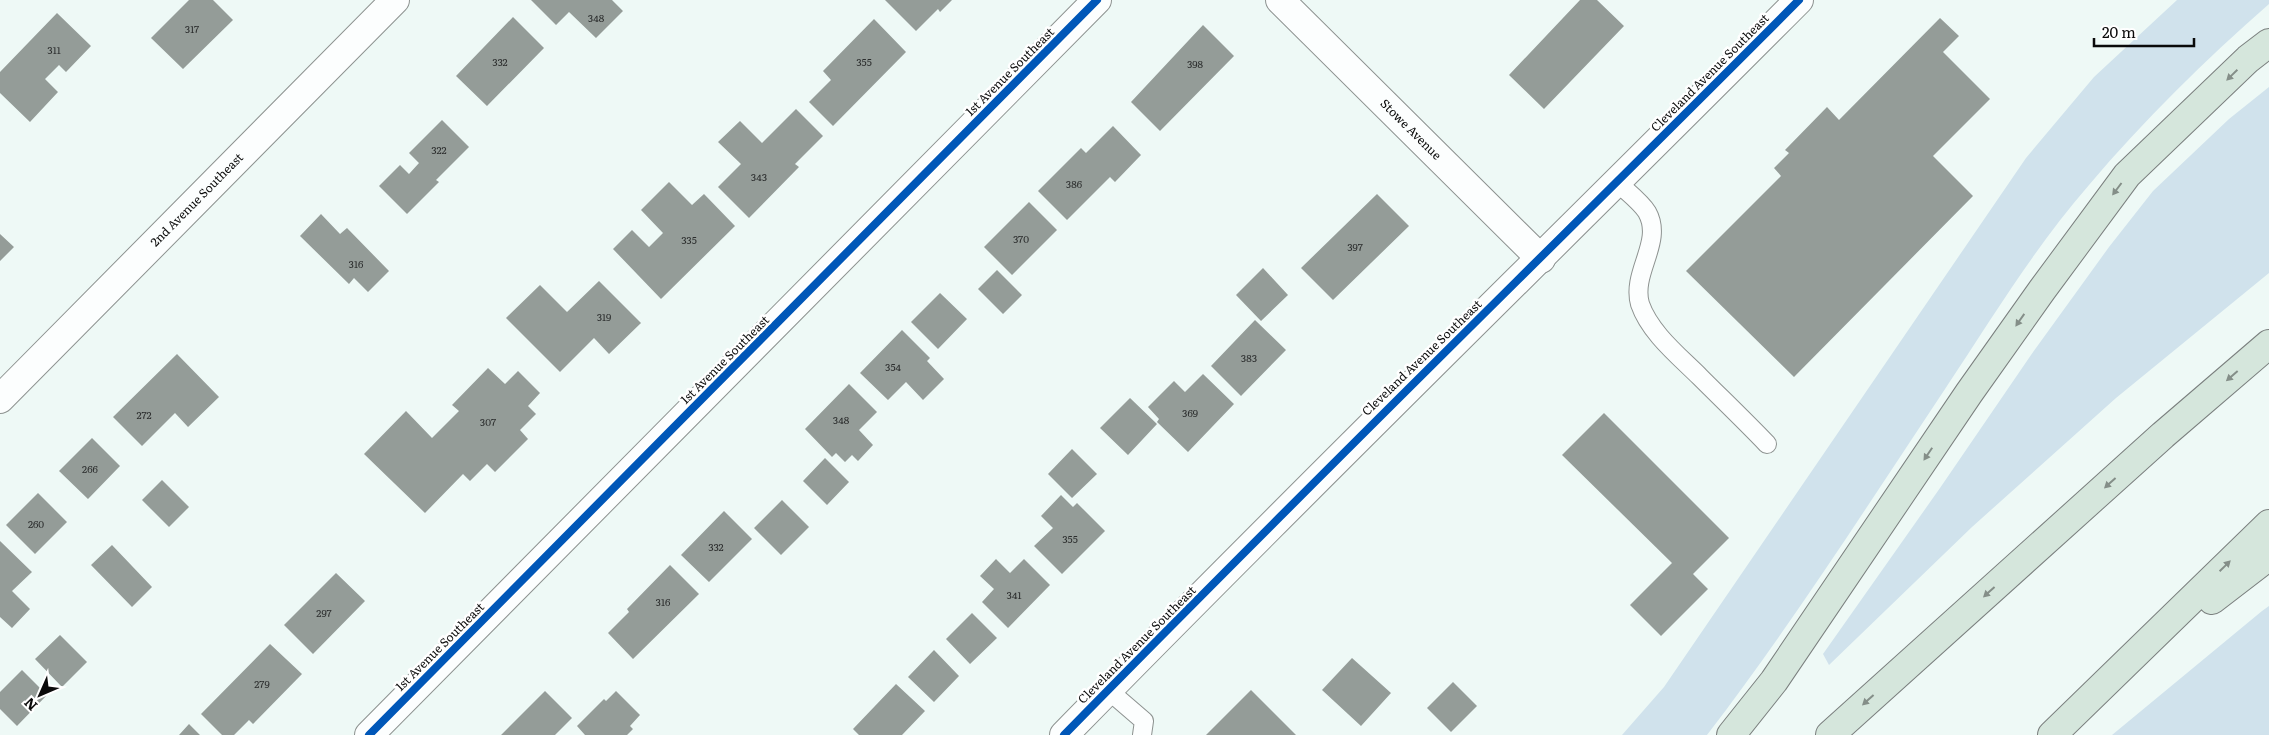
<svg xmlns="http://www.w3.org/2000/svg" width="2269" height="735" font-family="Literata,serif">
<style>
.green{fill:#d0e2ec}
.building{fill:#949c98}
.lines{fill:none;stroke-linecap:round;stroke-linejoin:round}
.service-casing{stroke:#8d9290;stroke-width:20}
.minor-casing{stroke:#8d9290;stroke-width:30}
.tertiary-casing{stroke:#8d9290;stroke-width:30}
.motorway-casing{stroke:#7a7f7e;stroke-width:30}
.service{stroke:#fcfefe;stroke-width:18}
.minor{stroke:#fcfefe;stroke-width:28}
.tertiary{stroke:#fcfefe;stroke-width:28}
.motorway{stroke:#d5e6dc;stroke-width:28}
.cycleway-casing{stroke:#fff;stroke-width:11}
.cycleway{stroke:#0057b8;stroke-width:8}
.oneway{fill:#848e88}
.labels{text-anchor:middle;stroke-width:5;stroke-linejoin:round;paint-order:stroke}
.number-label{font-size:10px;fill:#2c2e2e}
.street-label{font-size:12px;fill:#0a0a0a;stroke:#fff}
</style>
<rect width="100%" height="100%" fill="#eef9f6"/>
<!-- green -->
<path class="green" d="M2177,0H2269V4C2205,60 2144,120 2089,185C2035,247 1992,318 1947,386C1869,503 1793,623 1707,735H1622L1664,687L2026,158L2094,77Z
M2269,87V273L2116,398L1972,527L1829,665L1823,654L1940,488L2031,355L2109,247L2153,191L2229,119Z
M2269,606V735H2112L2262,611Z"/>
<!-- building -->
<path class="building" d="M189,0H213L233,20L183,69L151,38Z
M531,0H612L623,11L596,38L569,12L556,25Z
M885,0H952L940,12L938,9L916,31Z
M1580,0H1597L1624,26L1544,109L1509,75Z
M57,13L91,46L66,72L59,65L45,79L58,92L30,122L0,93V72Z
M513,17L544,48L487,106L456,76Z
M1940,18L1959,36L1943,52L1990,99L1933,156L1973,196L1794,377L1686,271L1781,176L1774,168L1789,153L1785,150L1827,107L1839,120Z
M874,19L906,52L833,126L809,102L831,80L823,71Z
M1203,25L1234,56L1160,131L1131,102Z
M796,109L823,136L795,164L799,167L749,218L718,187L741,164L718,142L740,121L762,143Z
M442,120L469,147L436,180L439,182L407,214L379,186L400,165L409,174L419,163L409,153Z
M1113,126L1141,155L1115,182L1110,177L1067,220L1038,191L1081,148L1086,153Z
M669,182L692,205L704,194L735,226L661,299L613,249L632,230L649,247L663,233L641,210Z
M1377,194L1409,226L1333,300L1301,268Z
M1029,202L1057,230L1012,275L984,247Z
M321,214L340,234L347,228L389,271L368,292L354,278L349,284L300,236Z
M0,234L14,247L0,261Z
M1263,268L1288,295L1261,321L1236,295Z
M997,270L1022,295L1003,314L978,289Z
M599,281L641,323L609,354L594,338L560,372L506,318L540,285L567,312Z
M940,293L967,319L938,349L911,322Z
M1255,320L1286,350L1241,396L1211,366Z
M902,330L930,358L927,361L944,379L923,400L906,382L888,400L860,373Z
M177,354L219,397L188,427L175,413L142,446L113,417Z
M488,368L505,384L518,371L540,393L528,406L536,414L520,430L528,439L495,472L487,464L470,481L463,474L425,513L364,454L406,411L432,438L459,411L452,405Z
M1203,374L1234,404L1188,452L1157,422L1159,419L1148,407L1174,381L1185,392Z
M849,384L877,412L859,430L873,445L858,461L852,455L845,462L836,453L832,457L805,429Z
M1130,398L1157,424L1128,455L1100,428Z
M1604,413L1729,538L1693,574L1708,589L1661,636L1630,605L1672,563L1562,455Z
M92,438L120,466L88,499L59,471Z
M1072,449L1097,474L1072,498L1048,474Z
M825,458L849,482L827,505L803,481Z
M162,480L189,507L169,527L142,500Z
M38,493L67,522L35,554L6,525Z
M1061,495L1073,507L1077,503L1105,531L1062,574L1034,546L1053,528L1041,516Z
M782,500L809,527L781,555L754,528Z
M724,511L752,539L709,582L681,555Z
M0,541L32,572L12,591L30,609L12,628L0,617Z
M112,545L152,587L132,607L91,565Z
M996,559L1010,573L1024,559L1050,585L1008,628L982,602L994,589L980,576Z
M670,565L699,594L633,659L608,633L629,612L627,609Z
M336,573L365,601L313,654L284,625Z
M972,613L997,638L970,664L946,639Z
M60,635L87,662L62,687L35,659Z
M270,644L302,674L253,724L249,720L234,735H222L201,714Z
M934,650L959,676L934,702L908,677Z
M1352,658L1391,693L1361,726L1322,690Z
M22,670L47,695L17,726L0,709V692Z
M1453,682L1477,706L1451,732L1427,708Z
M896,684L925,711L902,735H859L853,729Z
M1251,690L1296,735H1206Z
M545,691L572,718L555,735H501Z
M616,691L640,715L630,726L633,729L627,735H585L577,726L604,699L606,701Z
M189,724L200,735H179Z"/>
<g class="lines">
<!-- service casing -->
<g class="service-casing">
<path id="service" d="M1617,182C1626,191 1640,201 1647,212C1664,242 1631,272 1640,304C1650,333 1679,356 1700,377C1722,399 1745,421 1767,444
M1108,690L1144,721L1142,735"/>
</g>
<!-- minor casing -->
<g class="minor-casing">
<g id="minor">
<path id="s1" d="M0,399L395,0"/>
<path d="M369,735L1097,0"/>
</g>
</g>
<!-- tertiary casing -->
<g class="tertiary-casing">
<g id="tertiary">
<path id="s2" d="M1280,0L1541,259"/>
<path d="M1064,735C1306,487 1554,246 1799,0"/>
</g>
</g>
<!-- motorway casing -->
<g class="motorway-casing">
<path id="motorway" d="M2212,600L2269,556
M1731,735L1774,681L1969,393L2042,290L2127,175L2248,59L2269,43
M1830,735L2163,435L2269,344
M2052,735L2269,524"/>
</g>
<!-- service -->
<use href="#service" class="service"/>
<!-- minor -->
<use href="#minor" class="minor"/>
<!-- tertiary -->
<use href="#tertiary" class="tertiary"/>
<!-- motorway -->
<use href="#motorway" class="motorway"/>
<!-- cycleway casing -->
<g class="cycleway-casing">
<path id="cycleway" d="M369,735L1097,0
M1064,735C1306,487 1554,246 1799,0"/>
</g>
<!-- cycleway -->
<use href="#cycleway" class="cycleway"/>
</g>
<!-- one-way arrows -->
<defs><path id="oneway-solid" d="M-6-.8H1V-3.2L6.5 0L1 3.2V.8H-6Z" transform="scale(1.25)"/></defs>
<g class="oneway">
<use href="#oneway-solid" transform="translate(2232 75) rotate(136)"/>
<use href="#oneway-solid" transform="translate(2117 189) rotate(127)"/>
<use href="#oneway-solid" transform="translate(2020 320) rotate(125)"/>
<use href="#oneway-solid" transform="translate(2232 376) rotate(139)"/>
<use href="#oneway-solid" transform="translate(1928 454) rotate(124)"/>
<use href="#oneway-solid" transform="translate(2110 483) rotate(138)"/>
<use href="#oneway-solid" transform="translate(2225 566) rotate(-44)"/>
<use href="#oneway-solid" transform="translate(1989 592) rotate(138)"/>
<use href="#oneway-solid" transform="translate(1868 700) rotate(138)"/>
</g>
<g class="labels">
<!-- number labels -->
<g class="number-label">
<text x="596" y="22">348</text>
<text x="192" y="33">317</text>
<text x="54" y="54">311</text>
<text x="500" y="66">332</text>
<text x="864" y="66">355</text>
<text x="1195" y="68">398</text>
<text x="439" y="154">322</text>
<text x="759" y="181">343</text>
<text x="1074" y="188">386</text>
<text x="1021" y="243">370</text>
<text x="689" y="244">335</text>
<text x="1355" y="251">397</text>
<text x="356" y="268">316</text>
<text x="604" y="321">319</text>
<text x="1249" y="362">383</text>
<text x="893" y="371">354</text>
<text x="1190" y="417">369</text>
<text x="144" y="419">272</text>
<text x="841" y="424">348</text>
<text x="488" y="426">307</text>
<text x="90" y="473">266</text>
<text x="36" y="528">260</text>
<text x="1070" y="543">355</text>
<text x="716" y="551">332</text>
<text x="1014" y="599">341</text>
<text x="663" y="606">316</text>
<text x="324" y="617">297</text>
<text x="262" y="688">279</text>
</g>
<!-- street labels -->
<g class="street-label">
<text transform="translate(1010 72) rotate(-45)" y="4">1st Avenue Southeast</text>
<text transform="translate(1710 73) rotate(-45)" y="4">Cleveland Avenue Southeast</text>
<text dy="4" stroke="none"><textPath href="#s2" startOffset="184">Stowe Avenue</textPath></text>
<text dy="4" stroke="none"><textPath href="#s1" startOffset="280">2nd Avenue Southeast</textPath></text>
<text transform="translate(1422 358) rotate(-44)" y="4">Cleveland Avenue Southeast</text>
<text transform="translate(725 360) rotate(-45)" y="4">1st Avenue Southeast</text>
<text transform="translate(1137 645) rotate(-45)" y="4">Cleveland Avenue Southeast</text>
<text transform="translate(440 647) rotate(-45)" y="4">1st Avenue Southeast</text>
</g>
</g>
<!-- north arrow -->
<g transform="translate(40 695) rotate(225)" stroke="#ffffff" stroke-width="4" paint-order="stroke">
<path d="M0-4L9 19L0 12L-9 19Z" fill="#0a0a0a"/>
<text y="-8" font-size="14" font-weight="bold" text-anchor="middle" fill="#0a0a0a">N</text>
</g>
<!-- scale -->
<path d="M2094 38v8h100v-8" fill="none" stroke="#0a0a0a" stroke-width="2.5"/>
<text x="2102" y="38" font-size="15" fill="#0a0a0a" stroke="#ffffff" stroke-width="4" paint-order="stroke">20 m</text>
</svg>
